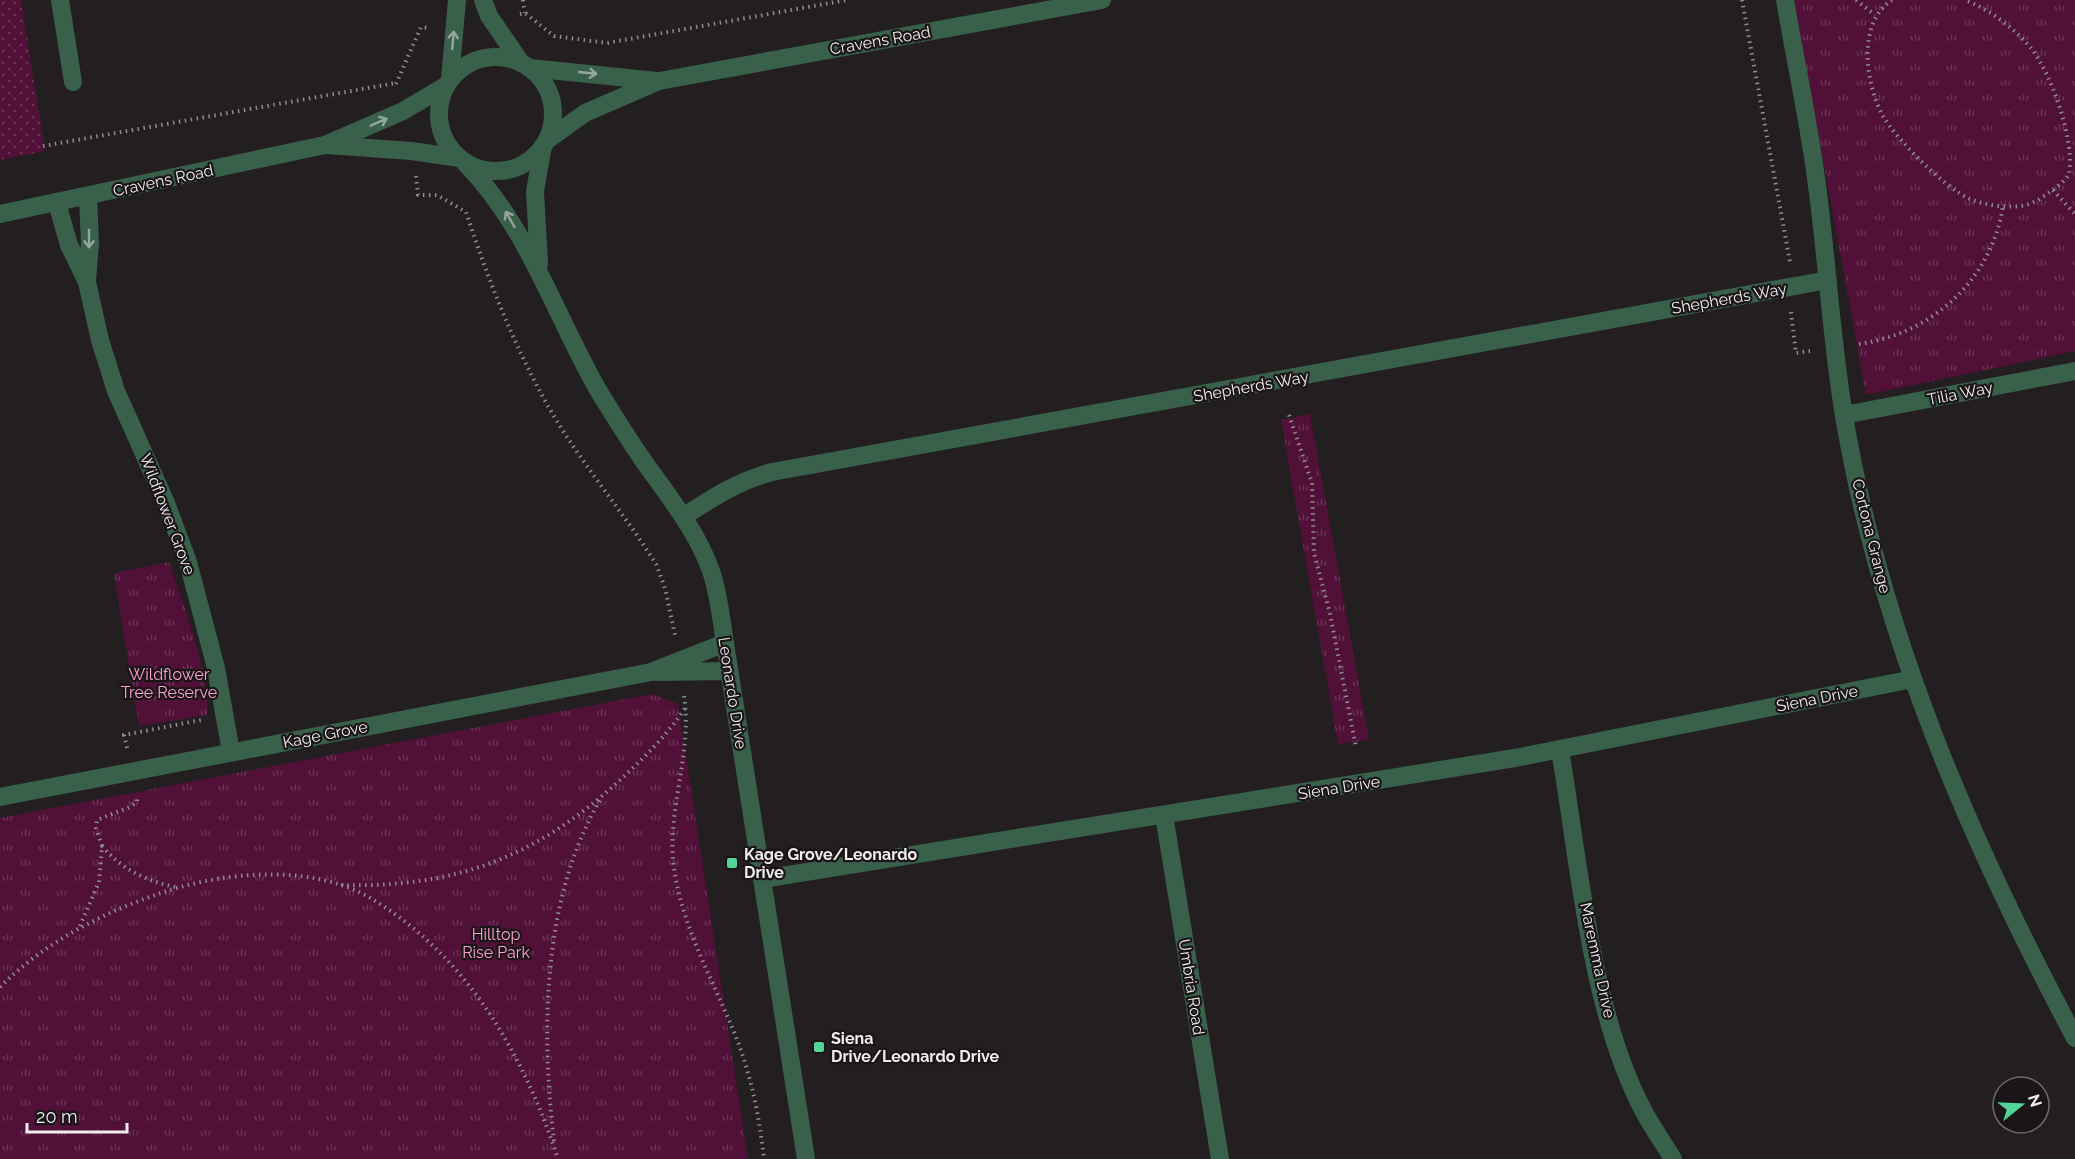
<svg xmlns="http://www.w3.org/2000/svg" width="2075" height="1159" font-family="Raleway,sans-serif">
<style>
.grass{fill:url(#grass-dots)}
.park{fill:url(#park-tufts)}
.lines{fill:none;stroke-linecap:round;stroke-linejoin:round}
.path{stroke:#918d8f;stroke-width:4;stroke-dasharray:1.5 4.5;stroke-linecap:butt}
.minor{stroke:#39604b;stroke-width:18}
.oneway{stroke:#95a69d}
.poi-dot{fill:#52d397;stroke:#1a1517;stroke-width:2}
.labels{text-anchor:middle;stroke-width:4.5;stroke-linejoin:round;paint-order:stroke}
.street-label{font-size:16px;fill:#f1edef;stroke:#1a1517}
.park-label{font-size:16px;fill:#fea1d1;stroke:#1a1517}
.poi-label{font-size:16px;font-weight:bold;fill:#f1edef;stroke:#1a1517;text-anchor:start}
</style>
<defs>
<pattern id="grass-dots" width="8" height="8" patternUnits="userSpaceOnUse" patternTransform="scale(1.5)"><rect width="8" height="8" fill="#511038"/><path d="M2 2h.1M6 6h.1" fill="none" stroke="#6a3355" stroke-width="1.8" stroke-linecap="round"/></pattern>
<pattern id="park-tufts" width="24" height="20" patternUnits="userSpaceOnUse" patternTransform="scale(1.5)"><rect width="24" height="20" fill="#511038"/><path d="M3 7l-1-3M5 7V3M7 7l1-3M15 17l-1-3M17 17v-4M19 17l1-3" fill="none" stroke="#6a3355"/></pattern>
</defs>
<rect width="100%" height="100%" fill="#231e20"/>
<!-- grass -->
<path class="grass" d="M0,0H21L45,151L0,160Z"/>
<!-- park -->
<path class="park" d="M1794,0H2075V351L1866,395Z
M1310,414L1369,740L1338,744L1281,420Z
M169,562C186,612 206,662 208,715L139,726L114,573Z
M652,694L678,704L748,1159H0V818Z"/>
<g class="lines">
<!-- path -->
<path class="path" d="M523,0L525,13
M1742,0L1790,262
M1856,0L1875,15
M1892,0C1857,22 1865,83 1883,116C1896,139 1943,186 1968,198C1982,205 2010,209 2026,205C2034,203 2043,197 2050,192C2056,188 2066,180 2069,174C2075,141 2052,75 2031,48C2015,29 1989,9 1965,0
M520,14L525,13L554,36L607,43L847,0
M396,84L421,27L430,28
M43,146L396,83
M416,176L418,195H437L466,212C488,279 513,344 548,406C579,461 622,510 656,564L665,588L675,635
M2053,190L2075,214
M1791,312L1796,353L1810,351
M1859,344C1932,334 1992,279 2003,206
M1289,415L1312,483L1314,553L1330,614L1356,747
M684,696C693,753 666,811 674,868C682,925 710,975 732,1027C750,1070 759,1113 764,1159
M127,748L124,735L201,720
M102,846L96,828L97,820L130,807L137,802V797
M341,885C454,888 535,858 619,781C643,759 667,735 686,707
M80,926L99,882L102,846C121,869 146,881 175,887
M0,987C43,944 98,915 155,895C219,872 311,862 372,899C468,957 524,1055 558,1159
M554,1141C541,1031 542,899 600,800"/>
<!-- minor -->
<path class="minor" d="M60,0L73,82
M483,0L489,16L522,64
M1785,0C1795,59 1808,118 1816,178C1827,257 1831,337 1844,416C1881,636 1971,843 2075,1038
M439 114a57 57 0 1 1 114 0a57 57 0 1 1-114 0Z
M530,68L657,81
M450,80L457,0
M546,141L585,113L659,81L1102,0
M327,145L411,151L460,158
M465,163C528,227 554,313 598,390C613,414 628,439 645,463C669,497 697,531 711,571C719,594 721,619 725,643L806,1159
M57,203L69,245L87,282L100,340L116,391L166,503L188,562L216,668L231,752
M0,214L325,145L403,111L447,85
M539,264L535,191L543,146
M87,280L90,243L88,196
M1844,415L2075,371
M683,517C712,498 738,481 772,472L1828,280
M656,672L729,671
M1560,750C1579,861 1590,1008 1642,1108C1651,1126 1663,1142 1673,1159
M0,797L651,672L725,643
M1164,815L1220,1159
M762,879L1515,758L1913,679"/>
</g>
<!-- one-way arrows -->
<defs><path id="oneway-shaft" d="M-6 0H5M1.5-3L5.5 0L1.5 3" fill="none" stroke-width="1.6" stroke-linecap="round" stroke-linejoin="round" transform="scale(1.5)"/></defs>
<g class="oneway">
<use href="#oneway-shaft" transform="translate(453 40) rotate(-85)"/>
<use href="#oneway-shaft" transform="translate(588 73) rotate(6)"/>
<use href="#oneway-shaft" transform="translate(379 122) rotate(-24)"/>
<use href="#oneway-shaft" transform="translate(510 219) rotate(-120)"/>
<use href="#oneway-shaft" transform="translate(89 239) rotate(90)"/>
</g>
<!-- markers -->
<g class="poi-dot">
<rect x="726" y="857" width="12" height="12" rx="3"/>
<rect x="813" y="1041" width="12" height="12" rx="3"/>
</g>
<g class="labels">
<!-- street labels -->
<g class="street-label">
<text transform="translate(880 40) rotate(-10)" y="6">Cravens Road</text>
<text transform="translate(163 180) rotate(-12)" y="6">Cravens Road</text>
<text transform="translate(1729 298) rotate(-10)" y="6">Shepherds Way</text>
<text transform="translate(1251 386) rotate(-10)" y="6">Shepherds Way</text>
<text transform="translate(1960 393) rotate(-11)" y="6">Tilia Way</text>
<text transform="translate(168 514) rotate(69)" y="6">Wildflower Grove</text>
<text transform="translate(1872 536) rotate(76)" y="6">Cortona Grange</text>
<text transform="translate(733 693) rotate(81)" y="6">Leonardo Drive</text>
<text transform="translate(1817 698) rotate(-11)" y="6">Siena Drive</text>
<text transform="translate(325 734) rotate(-11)" y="6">Kage Grove</text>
<text transform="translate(1339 787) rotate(-9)" y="6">Siena Drive</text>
<text transform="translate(1598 960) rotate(78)" y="6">Maremma Drive</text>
<text transform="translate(1192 987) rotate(81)" y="6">Umbria Road</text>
</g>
<!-- park labels -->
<g class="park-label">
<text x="169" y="680">Wildflower<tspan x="169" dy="18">Tree Reserve</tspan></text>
<text x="496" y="940">Hilltop<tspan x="496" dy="18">Rise Park</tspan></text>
</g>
<!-- poi labels -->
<g class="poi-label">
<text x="744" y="860">Kage Grove/Leonardo<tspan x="744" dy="18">Drive</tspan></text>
<text x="831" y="1044">Siena<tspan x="831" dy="18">Drive/Leonardo Drive</tspan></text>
</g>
</g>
<!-- north arrow -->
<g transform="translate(2021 1105) rotate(72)"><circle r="28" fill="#1a1517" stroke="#706b6d" stroke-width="1.5"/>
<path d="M0-4.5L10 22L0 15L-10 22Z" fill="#52d397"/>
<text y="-9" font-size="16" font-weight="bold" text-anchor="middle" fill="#f1edef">N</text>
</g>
<!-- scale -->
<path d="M27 1123v9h100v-9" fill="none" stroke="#f1edef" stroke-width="3"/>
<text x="36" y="1123" font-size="18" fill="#f1edef" stroke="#1a1517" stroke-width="4.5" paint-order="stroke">20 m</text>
</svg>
